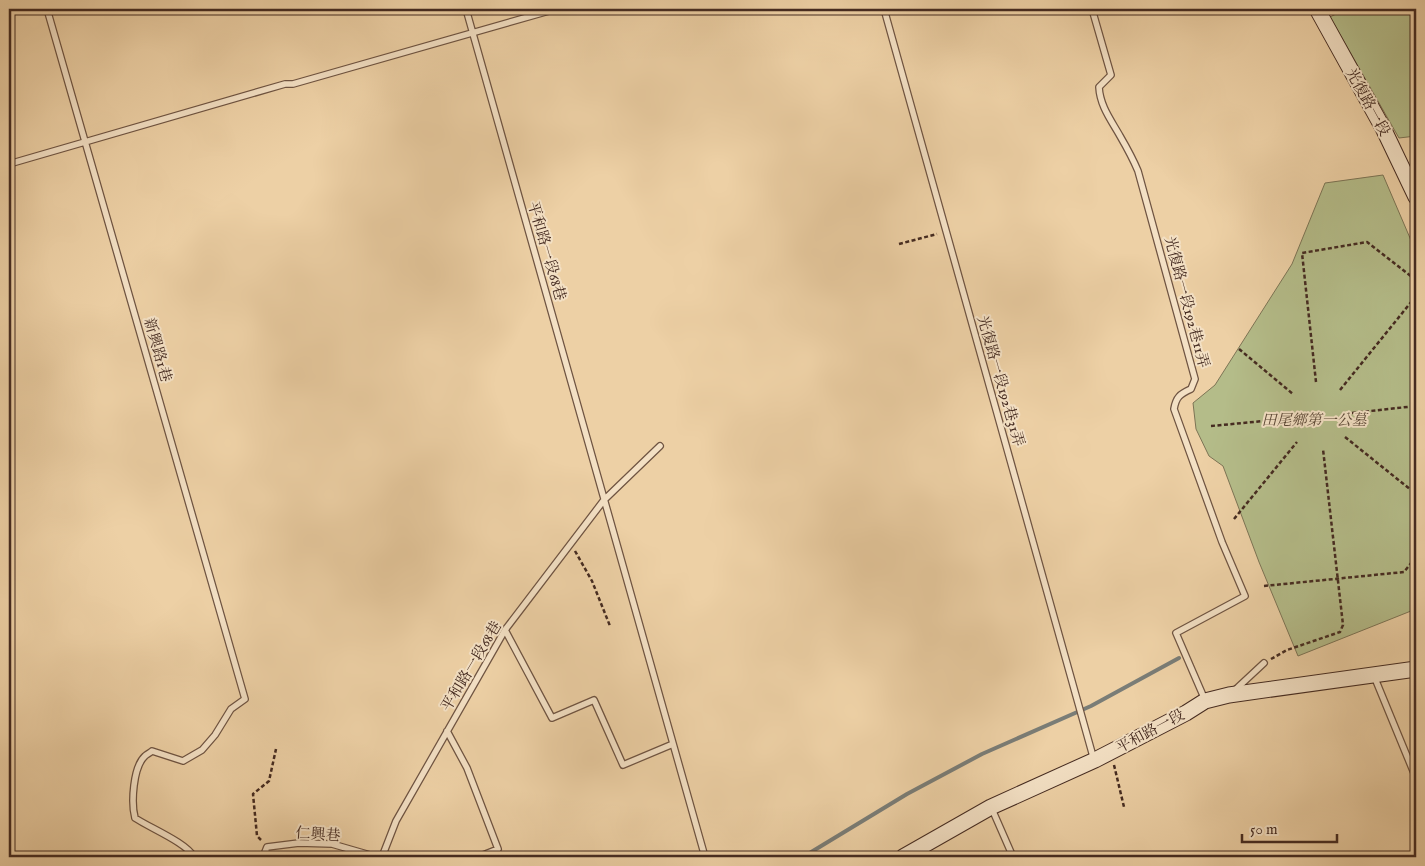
<svg xmlns="http://www.w3.org/2000/svg" width="1425" height="866" font-family="'IM FELL English','Noto Serif TC',serif">
<style>
.green{fill:#b4bc89;stroke:#7c7455}
.lines{fill:none;stroke-linecap:round;stroke-linejoin:round}
.stream{stroke:#7a7d77;stroke-width:4}
.lane-casing{stroke:#6f5442;stroke-width:8}
.secondary-casing{stroke:#452b21;stroke-width:17}
.path{stroke:#452b21;stroke-width:2.5;stroke-dasharray:4 2.5;stroke-linecap:butt}
.lane{stroke:#f3e0c4;stroke-width:5.5}
.secondary{stroke:#f3e0c4;stroke-width:15}
.labels{text-anchor:middle;stroke-width:4;stroke-linejoin:round;paint-order:stroke}
.street-label{font-size:15px;fill:#452b21;stroke:#f3e0c4}
.park-label{font-size:15px;font-style:italic;fill:#5b4836;stroke:#f3e0c4}
</style>
<rect width="100%" height="100%" fill="#edd0a5"/>
<filter id="stains"><feTurbulence type="fractalNoise" baseFrequency=".004" numOctaves="4"/><feColorMatrix values="0 0 0 0 .2 0 0 0 0 .09 0 0 0 0 .02 0 0 0 .5 -.17"/></filter>
<radialGradient id="worn" r=".72"><stop offset=".6" stop-color="#630" stop-opacity="0"/><stop offset="1" stop-color="#630" stop-opacity=".3"/></radialGradient>
<!-- green -->
<path class="green" d="M1346,9H1416V136L1399,138L1330,17Z
M1383,175L1416,252V609L1298,656L1259,562L1223,466L1209,456L1196,429L1193,403L1215,385L1292,264L1325,183Z"/>
<g class="lines">
<!-- stream -->
<path class="stream" d="M803,857L907,794L982,754L1091,706L1179,658"/>
<!-- lane casing -->
<g class="lane-casing">
<path id="lane" d="M47,9L245,699L231,709L215,735L202,750L183,761L152,751C150,753 147,754 145,756C133,767 131,803 135,818C150,828 187,843 194,857
M466,9L705,857
M884,9L1094,760
M1092,9L1111,75L1099,87C1100,106 1111,120 1120,136C1127,148 1133,159 1138,171L1195,379L1191,389C1180,394 1176,397 1174,409L1222,542L1245,596L1176,633L1205,700
M9,164L285,84H293L556,9
M505,630L552,718L594,700L623,765L673,744
M1374,676L1416,778
M1235,690L1264,663
M447,731L467,768L498,849L478,857
M992,809L1013,857
M263,857L267,847L299,843L332,844L377,857
M382,857L396,821L505,630L604,500L660,446"/>
</g>
<!-- secondary casing -->
<g class="secondary-casing">
<path id="secondary" d="M1317,9L1384,130L1416,197
M903,857L991,807L1095,760L1186,713L1205,701L1229,695L1416,669"/>
</g>
<!-- path -->
<path class="path" d="M899,244L937,234
M1239,349L1293,394
M1316,382L1302,253L1367,242L1416,280
M1340,390L1416,296
M1352,413L1416,406
M1211,426L1285,419
M1345,437L1416,494
M1234,519L1297,442
M575,551L592,581L610,626
M1264,586L1404,572L1416,557
M1271,659L1287,650L1340,632L1343,625L1323,449
M1114,765L1124,807
M261,840L257,836L253,794L269,781L276,749"/>
<!-- lane -->
<use href="#lane" class="lane"/>
<!-- secondary -->
<use href="#secondary" class="secondary"/>
</g>
<g class="labels">
<!-- street labels -->
<g class="street-label">
<text transform="translate(1368 102) rotate(61)" y="5">光復路一段</text>
<text transform="translate(547 251) rotate(74)" y="5">平和路一段68巷</text>
<text transform="translate(1187 302) rotate(75)" y="5">光復路一段192巷11弄</text>
<text transform="translate(158 350) rotate(74)" y="5">新興路1巷</text>
<text transform="translate(1001 381) rotate(74)" y="5">光復路一段192巷31弄</text>
<text transform="translate(471 666) rotate(-59)" y="5">平和路一段68巷</text>
<text transform="translate(1150 731) rotate(-28)" y="5">平和路一段</text>
<text transform="translate(318 834) rotate(4)" y="5">仁興巷</text>
</g>
<!-- park labels -->
<g class="park-label">
<text x="1314" y="425">田尾鄉第一公墓</text>
</g>
</g>
<!-- margin -->
<rect width="1425" height="866" fill="none" stroke="#edd0a5" stroke-width="30"/>
<rect x="10" y="10" width="1405" height="846" fill="none" stroke="#452b21" stroke-width="2.5"/>
<rect x="15" y="15" width="1395" height="836" fill="none" stroke="#452b21"/>
<!-- scale -->
<path d="M1242 834v8h95v-8" fill="none" stroke="#452b21" stroke-width="2.5"/>
<text x="1250" y="834" font-size="15" fill="#452b21" stroke="#f3e0c4" stroke-width="4" paint-order="stroke">50 m</text>
<rect width="100%" height="100%" filter="url(#stains)"/>
<rect width="100%" height="100%" fill="url(#worn)"/>
</svg>
